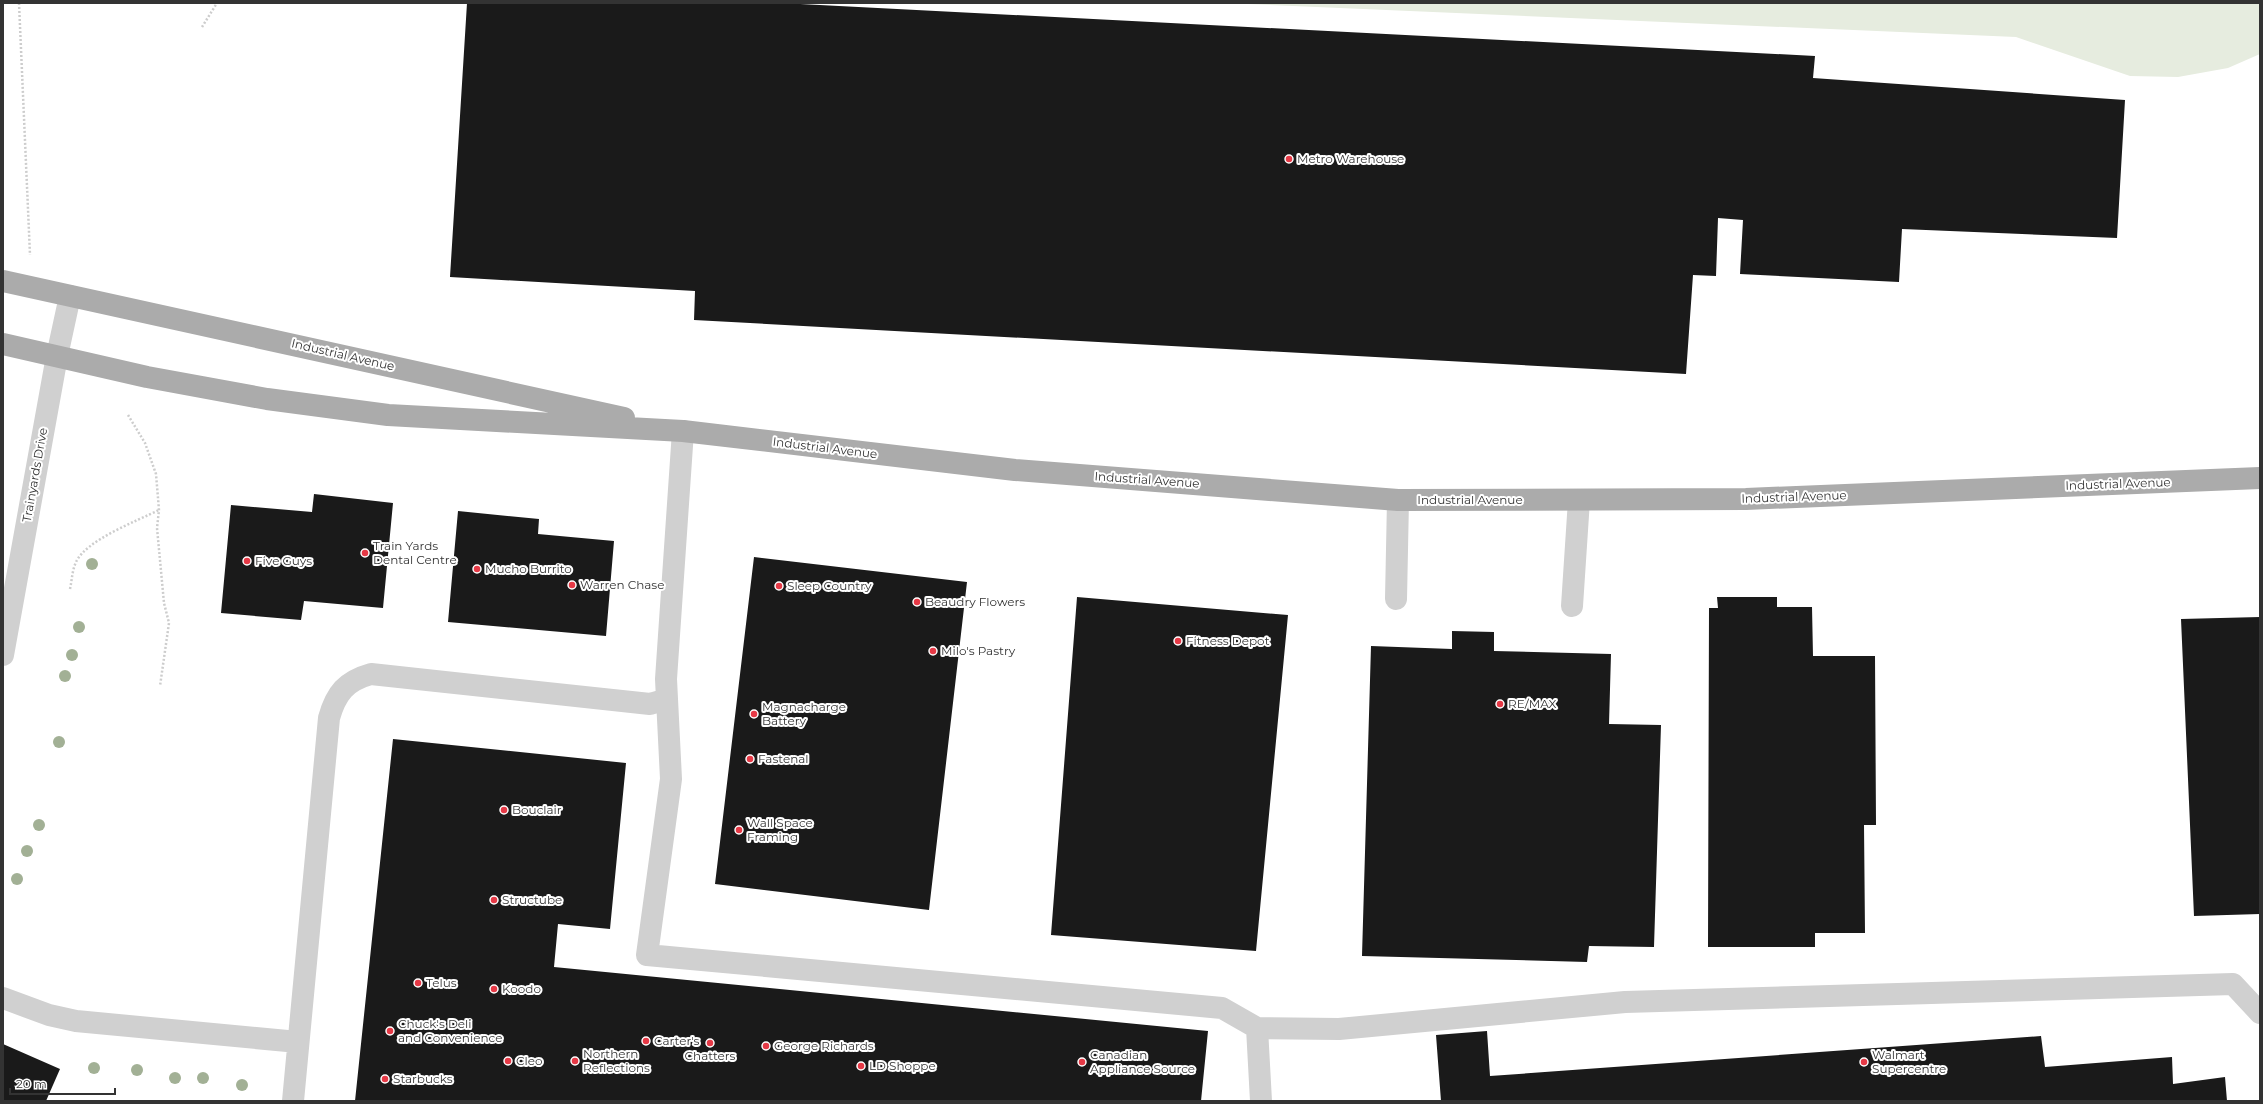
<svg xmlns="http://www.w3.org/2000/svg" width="2263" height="1104" font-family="Montserrat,sans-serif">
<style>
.green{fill:#e6ecdf}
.building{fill:#1a1a1a}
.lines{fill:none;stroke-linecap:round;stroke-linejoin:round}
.path{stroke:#cdcdcd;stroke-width:2.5;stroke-dasharray:2 2;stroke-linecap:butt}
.minor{stroke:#d0d0d0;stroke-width:22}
.major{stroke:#ababab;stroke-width:22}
.tree{fill:#a2b095}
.poi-dot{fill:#e63946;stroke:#fff;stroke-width:1.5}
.labels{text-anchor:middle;stroke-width:4;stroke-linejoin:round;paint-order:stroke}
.poi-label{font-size:12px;fill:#333;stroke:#fff;text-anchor:start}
.street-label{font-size:12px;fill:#333;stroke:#fff}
</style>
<rect width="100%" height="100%" fill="#fff"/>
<!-- green -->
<path class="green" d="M1223,3H2260V54L2228,68L2178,77L2130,76L2016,37Z"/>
<!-- building -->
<path class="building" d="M467,3H781L1815,56L1813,78L2125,100L2117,238L1902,229L1899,282L1740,274L1743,220L1718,218L1716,276L1693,275L1686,374L694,320L695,291L450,277Z
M314,494L393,503L383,608L304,601L301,620L221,613L231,505L312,512Z
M458,511L539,519L538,534L614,541L606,636L448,622Z
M754,557L967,582L929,910L715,884Z
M1077,597L1288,615L1256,951L1051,935Z
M1717,597H1777V607H1812L1813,656H1875L1876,825H1864L1865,933H1815V947H1708L1709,608H1718Z
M2260,617V914L2194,916L2181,619Z
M1452,631L1494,632V651L1611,654L1609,724L1661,725L1654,947L1589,946L1587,962L1362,956L1371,646L1452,649Z
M393,739L626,763L610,929L558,924L554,967L1208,1031L1201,1101H355Z
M1487,1031L1490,1076L2041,1036L2045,1067L2172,1057L2173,1084L2225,1077L2227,1101H1441L1436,1035Z
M3,1044L60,1069L46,1101H3Z"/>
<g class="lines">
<!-- path -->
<path class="path" d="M19,3L30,255
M202,27L217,3
M128,415L145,443L156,474L159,510L157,528L164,603L169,623L160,686
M70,589C72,580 72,571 76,562C86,540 137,521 159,510"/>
<!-- minor -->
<path class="minor" d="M1396,599L1398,500
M1572,606L1579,500
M3,655L57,356L70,296
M667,699L671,779L647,955L1222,1008L1257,1028L1339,1029L1625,1002L2233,984L2260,1013
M3,998L49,1015L76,1021L298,1042
M1257,1028L1261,1101
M293,1101L329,718C336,693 346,681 371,674L650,704L667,699L666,679L683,431"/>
<!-- major -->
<path class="major" d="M3,281L624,418
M3,344L147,377L267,399L388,415L683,431L1015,470L1398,500L1746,499L2260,478"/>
</g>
<!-- trees -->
<g class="tree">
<circle cx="92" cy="564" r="6"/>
<circle cx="79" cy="627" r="6"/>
<circle cx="72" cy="655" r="6"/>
<circle cx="65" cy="676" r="6"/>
<circle cx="59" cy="742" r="6"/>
<circle cx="39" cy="825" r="6"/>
<circle cx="27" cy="851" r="6"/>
<circle cx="17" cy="879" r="6"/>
<circle cx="94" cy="1068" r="6"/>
<circle cx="137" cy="1070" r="6"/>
<circle cx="175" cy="1078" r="6"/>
<circle cx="203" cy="1078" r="6"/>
<circle cx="242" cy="1085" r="6"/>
</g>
<!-- markers -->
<g class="poi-dot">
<circle cx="1289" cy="159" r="4"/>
<circle cx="365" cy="553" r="4"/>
<circle cx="247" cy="561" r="4"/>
<circle cx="477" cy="569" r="4"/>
<circle cx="572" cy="585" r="4"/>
<circle cx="779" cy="586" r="4"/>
<circle cx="917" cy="602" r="4"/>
<circle cx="1178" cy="641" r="4"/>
<circle cx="933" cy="651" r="4"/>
<circle cx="1500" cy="704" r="4"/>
<circle cx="754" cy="714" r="4"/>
<circle cx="750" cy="759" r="4"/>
<circle cx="504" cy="810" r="4"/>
<circle cx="739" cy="830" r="4"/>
<circle cx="494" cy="900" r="4"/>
<circle cx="418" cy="983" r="4"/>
<circle cx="494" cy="989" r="4"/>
<circle cx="390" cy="1031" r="4"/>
<circle cx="646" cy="1041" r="4"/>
<circle cx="710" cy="1043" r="4"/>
<circle cx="766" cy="1046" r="4"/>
<circle cx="508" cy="1061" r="4"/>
<circle cx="575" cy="1061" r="4"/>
<circle cx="1082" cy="1062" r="4"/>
<circle cx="1864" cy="1062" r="4"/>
<circle cx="861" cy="1066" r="4"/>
<circle cx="385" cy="1079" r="4"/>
</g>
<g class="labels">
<!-- poi labels -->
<g class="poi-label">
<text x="1297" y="163">Metro Warehouse</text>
<text x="373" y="550">Train Yards<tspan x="373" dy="14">Dental Centre</tspan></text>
<text x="255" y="565">Five Guys</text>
<text x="485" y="573">Mucho Burrito</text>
<text x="580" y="589">Warren Chase</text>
<text x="787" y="590">Sleep Country</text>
<text x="925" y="606">Beaudry Flowers</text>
<text x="1186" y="645">Fitness Depot</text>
<text x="941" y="655">Milo's Pastry</text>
<text x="1508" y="708">RE/MAX</text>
<text x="762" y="711">Magnacharge<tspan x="762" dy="14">Battery</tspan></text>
<text x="758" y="763">Fastenal</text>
<text x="512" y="814">Bouclair</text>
<text x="747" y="827">Wall Space<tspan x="747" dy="14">Framing</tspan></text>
<text x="502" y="904">Structube</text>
<text x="426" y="987">Telus</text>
<text x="502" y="993">Koodo</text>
<text x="398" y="1028">Chuck's Deli<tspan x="398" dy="14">and Convenience</tspan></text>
<text x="654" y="1045">Carter's</text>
<text x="774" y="1050">George Richards</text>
<text x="583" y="1058">Northern<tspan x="583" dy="14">Reflections</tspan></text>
<text x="1090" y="1059">Canadian<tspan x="1090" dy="14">Appliance Source</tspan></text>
<text x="1872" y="1059">Walmart<tspan x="1872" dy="14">Supercentre</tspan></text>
<text x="710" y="1060" text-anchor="middle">Chatters</text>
<text x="516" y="1065">Cleo</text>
<text x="869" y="1070">LD Shoppe</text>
<text x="393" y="1083">Starbucks</text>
</g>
<!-- street labels -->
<g class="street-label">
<text transform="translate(343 355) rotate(13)" y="4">Industrial Avenue</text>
<text transform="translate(825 448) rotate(7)" y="4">Industrial Avenue</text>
<text transform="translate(35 475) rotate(-80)" y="4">Trainyards Drive</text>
<text transform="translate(1147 480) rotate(4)" y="4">Industrial Avenue</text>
<text transform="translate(2118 484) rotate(-2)" y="4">Industrial Avenue</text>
<text transform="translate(1794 497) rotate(-2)" y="4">Industrial Avenue</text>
<text x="1470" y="504">Industrial Avenue</text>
</g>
</g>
<!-- border -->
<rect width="2263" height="1104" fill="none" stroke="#333333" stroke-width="8"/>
<!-- scale -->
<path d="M10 1088v6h105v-6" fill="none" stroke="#333333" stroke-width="2"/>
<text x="16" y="1088" font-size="12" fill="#333333" stroke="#ffffff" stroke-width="3" paint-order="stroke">20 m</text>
</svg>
